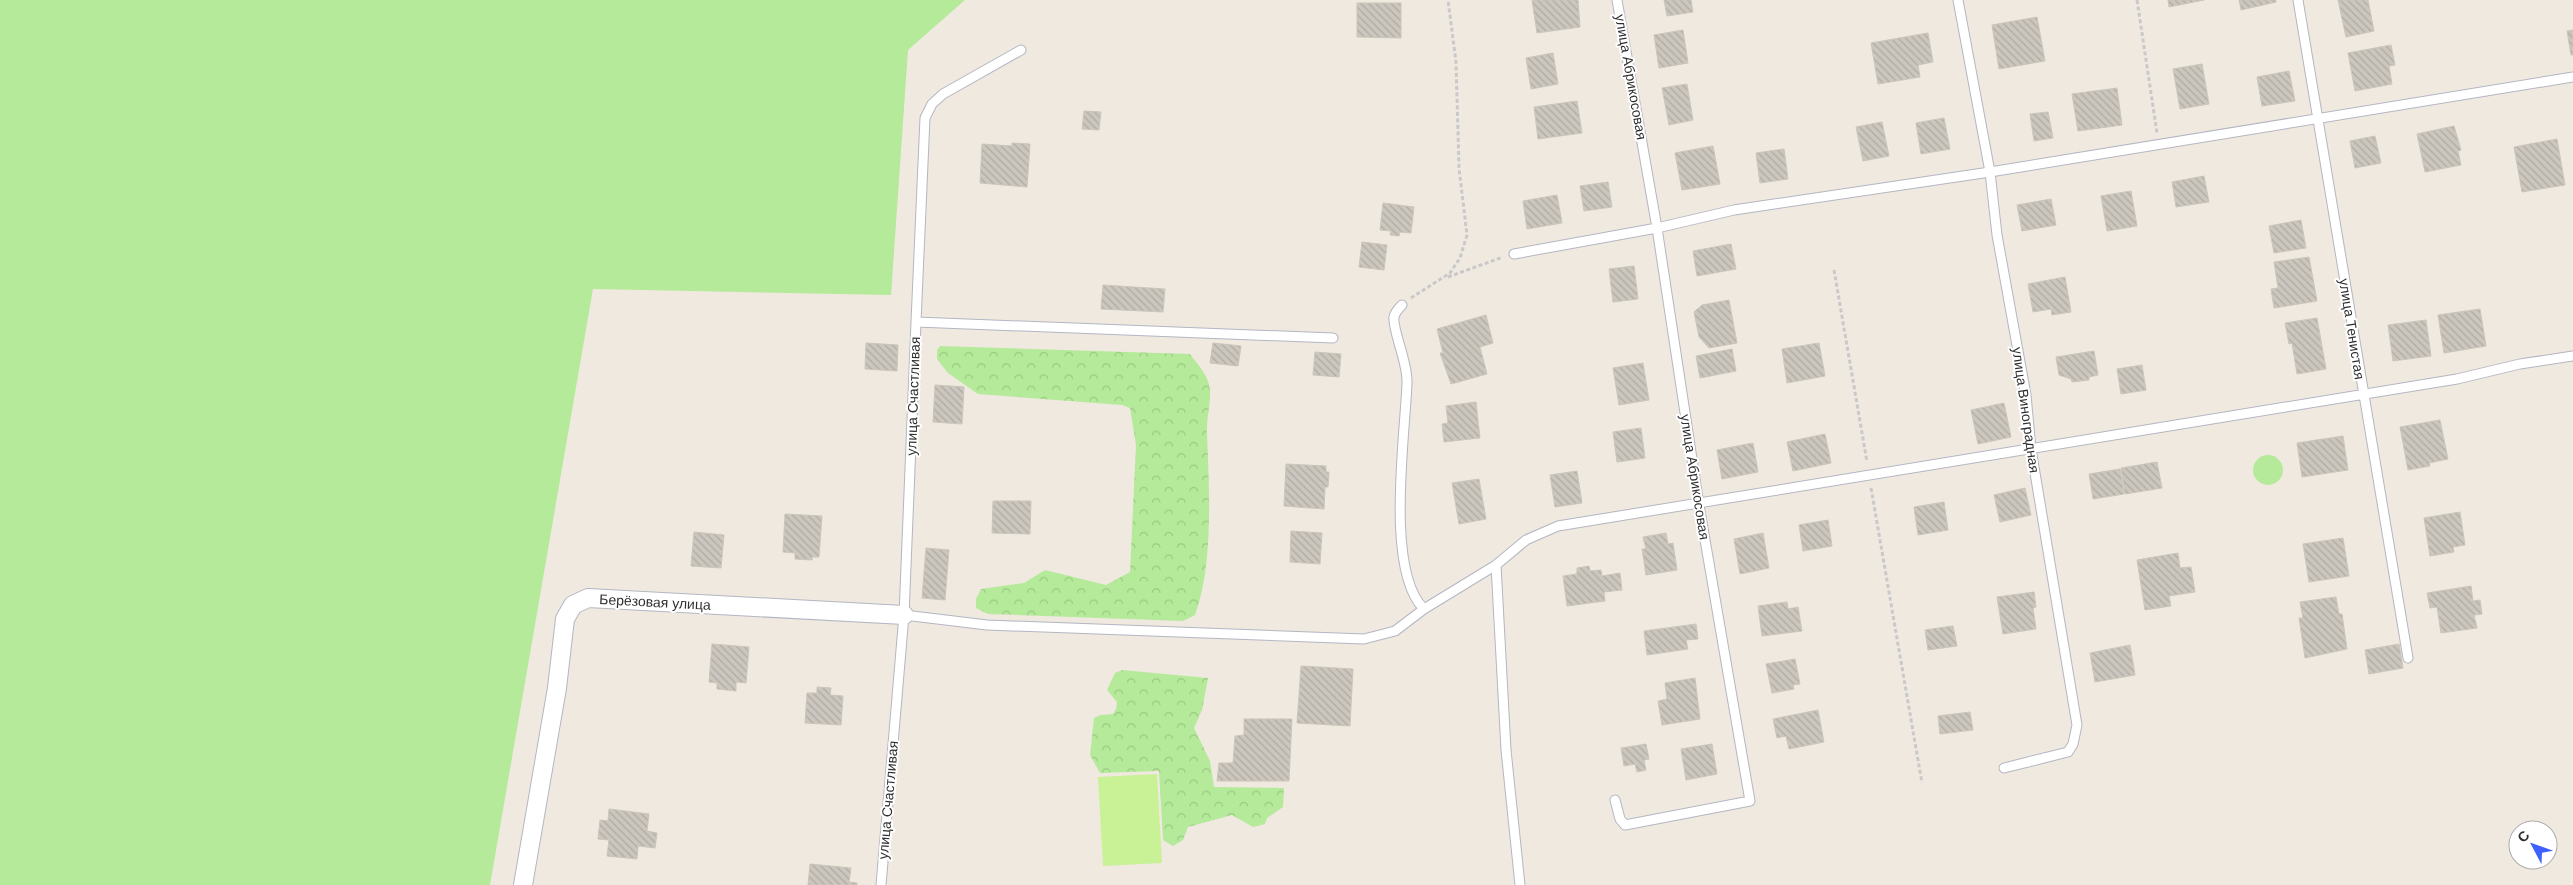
<svg xmlns="http://www.w3.org/2000/svg" width="2573" height="885" font-family="Helvetica,sans-serif">
<style>
.grass{fill:#b4ea99}
.forest{fill:url(#forest-crowns)}
.pitch{fill:#c9f195}
.building{fill:url(#building-back-hatch);stroke:#ccc5b9}
.lines{fill:none;stroke-linecap:round;stroke-linejoin:round}
.service-casing{stroke:#b4b6c2;stroke-width:11}
.minor-casing{stroke:#b4b6c2;stroke-width:20}
.path{stroke:#c9c9c9;stroke-width:3;stroke-dasharray:4 2.5;stroke-linecap:butt}
.service{stroke:#fff;stroke-width:9}
.minor{stroke:#fff;stroke-width:18}
.labels{text-anchor:middle;stroke-width:4;stroke-linejoin:round;paint-order:stroke}
.street-label{font-size:14px;fill:#2e2e2e;stroke:#fff}
</style>
<defs>
<pattern id="forest-crowns" width="20" height="18" patternUnits="userSpaceOnUse" patternTransform="scale(1.25)"><rect width="20" height="18" fill="#b4ea99"/><path d="M2 6a3 3 0 1 1 6 0M12 15a3 3 0 1 1 6 0" fill="none" stroke="#9bc984"/></pattern>
<pattern id="building-back-hatch" width="6" height="6" patternUnits="userSpaceOnUse" patternTransform="scale(1.25)"><rect width="6" height="6" fill="#cbc7be"/><path d="M-1 5l2 2M0 0l6 6M5-1l2 2" fill="none" stroke="#afaba4"/></pattern>
</defs>
<rect width="100%" height="100%" fill="#f0e9e0"/>
<!-- grass -->
<path class="grass" d="M0,0H965L908,50L891,295L593,289L490,885H0Z
M2253 470a15 15 0 1 1 30 0a15 15 0 1 1-30 0Z"/>
<!-- forest -->
<path class="forest" d="M940,346L1190,354C1198,365 1209,376 1210,390C1211,404 1206,419 1207,433C1209,487 1214,563 1195,615L1183,621L988,614L976,608V599L981,589L1024,583L1045,570L1106,585L1130,572L1136,445L1130,408L1122,405L978,394L948,373L937,359V350Z
M1122,670L1208,678L1202,710L1194,728L1210,761L1214,787L1284,788L1283,807L1267,818L1265,824L1253,827L1232,815L1188,827L1183,840L1173,846L1163,840L1159,771L1100,773L1090,755L1094,718L1101,715L1113,714L1116,709L1117,702L1107,690L1115,673Z"/>
<!-- pitch -->
<path class="pitch" d="M1157,774L1162,863L1103,866L1098,777Z"/>
<!-- building -->
<path class="building" d="M1532,0H1578L1580,27L1537,33Z
M1664,0H1691L1693,12L1667,16Z
M2168,0H2204L2169,7Z
M2239,0H2276V2L2241,10Z
M2338,0H2368L2374,31L2346,37Z
M1357,3H1401V38L1357,37Z
M2037,17L2045,61L1999,69L1992,25Z
M1683,30L1688,63L1659,68L1654,35Z
M2573,30V55H2571L2567,31Z
M1928,33L1933,62L1918,65L1920,77L1878,84L1871,43Z
M2391,45L2395,65L2389,66L2392,84L2355,91L2348,53Z
M1553,53L1558,84L1531,89L1526,58Z
M2202,64L2209,104L2180,109L2173,69Z
M2289,71L2295,101L2262,106L2257,77Z
M1687,84L1693,120L1669,125L1662,88Z
M2117,88L2122,125L2078,131L2072,94Z
M1577,101L1582,133L1538,139L1534,107Z
M1084,111L1101,112L1099,130L1082,129Z
M2048,112L2053,138L2034,141L2030,114Z
M1944,118L1950,149L1921,154L1916,123Z
M1882,122L1889,156L1863,161L1856,127Z
M2454,126L2461,150L2458,151L2461,165L2425,172L2417,134Z
M2375,136L2381,163L2355,168L2350,141Z
M2557,139L2565,185L2522,192L2514,147Z
M1012,143L1030,144L1027,187L980,183L982,144L1012,146Z
M1713,146L1720,184L1682,190L1675,153Z
M1784,149L1788,179L1760,183L1756,153Z
M2204,176L2209,202L2176,207L2172,182Z
M1608,182L1612,207L1584,211L1580,186Z
M2131,191L2137,226L2107,231L2101,196Z
M1557,195L1562,223L1527,229L1523,201Z
M2051,199L2056,225L2022,231L2017,205Z
M1383,203L1414,207L1411,233L1400,232L1399,236L1390,235L1391,231L1380,230Z
M2301,220L2306,248L2274,253L2269,226Z
M1362,242L1387,245L1384,270L1359,267Z
M1731,244L1736,269L1697,276L1693,251Z
M2309,257L2317,301L2274,308L2271,289L2278,288L2274,262Z
M1634,266L1638,299L1613,302L1609,269Z
M2065,277L2071,312L2052,315L2051,309L2033,312L2028,284Z
M1103,285L1165,289L1163,312L1101,309Z
M1729,300L1737,343L1709,348L1699,337L1694,312L1702,305Z
M2480,309L2486,346L2444,353L2438,315Z
M1486,315L1493,343L1480,347L1487,374L1451,384L1440,353H1443L1437,329Z
M2317,318L2326,369L2297,374L2292,343L2289,344L2285,323Z
M2426,320L2431,356L2393,361L2388,325Z
M866,343L898,345L897,371L865,369Z
M1213,343L1241,346L1238,366L1210,363Z
M1819,343L1825,376L1787,383L1782,349Z
M1732,349L1736,371L1700,378L1696,356Z
M2094,351L2098,375L2089,377V380L2072,382L2071,379L2059,375L2056,357Z
M1315,352L1341,354L1339,377L1313,375Z
M1643,363L1649,400L1619,405L1613,368Z
M2142,365L2146,390L2121,394L2117,369Z
M935,385L964,387L962,424L933,422Z
M1476,402L1480,438L1444,442L1442,424L1448,423L1446,406Z
M2004,403L2011,437L1978,444L1971,410Z
M2440,420L2448,459L2429,463L2430,466L2408,470L2400,427Z
M1641,428L1645,458L1617,462L1613,432Z
M1825,434L1831,463L1793,471L1787,442Z
M2343,436L2348,470L2302,477L2297,443Z
M1753,443L1758,472L1722,479L1717,450Z
M2157,462L2162,488L2125,494L2121,468Z
M1286,464L1326,466V472H1329L1328,487H1325L1324,509L1284,506Z
M2120,469L2124,494L2093,499L2089,474Z
M1577,471L1582,503L1555,507L1550,475Z
M1479,479L1486,519L1459,524L1452,483Z
M2025,488L2031,515L2000,522L1994,495Z
M993,501H1031L1030,534L992,533Z
M1944,502L1948,530L1918,535L1914,507Z
M2460,512L2465,545L2453,547L2454,552L2430,556L2424,518Z
M785,514L822,516L819,557H812V560L795,559V553L783,552Z
M1828,520L1832,546L1803,551L1799,525Z
M1291,531L1322,533L1320,564L1290,562Z
M694,532L724,535L721,568L691,566Z
M1666,533L1668,544L1673,543L1677,570L1646,575L1642,549H1646L1643,537Z
M1763,533L1769,568L1740,574L1734,539Z
M2343,538L2349,576L2309,582L2303,544Z
M926,548L949,550L945,600L922,598Z
M2178,553L2180,568L2191,567L2195,592L2169,596L2171,606L2145,610L2137,560Z
M1589,566L1590,571L1601,570L1602,576L1620,573L1622,590L1604,592L1605,601L1567,606L1563,576L1577,574V568Z
M2471,586L2473,601L2480,600L2482,614L2474,615L2477,628L2441,633L2437,607L2430,608L2427,593Z
M2034,592L2036,607L2033,608L2036,629L2003,634L1997,597Z
M2336,597L2339,614H2342L2347,649L2305,658L2299,618H2303L2300,602Z
M1787,602L1788,609L1798,607L1802,631L1762,636L1758,606Z
M1696,624L1698,639L1686,640L1688,649L1647,655L1644,631Z
M1953,626L1957,646L1928,650L1925,630Z
M712,644L749,647L746,683L736,682V691L717,689V683L709,682Z
M2399,644L2403,668L2369,674L2365,650Z
M2130,645L2135,675L2095,682L2090,653Z
M1795,659L1800,684L1793,685L1794,689L1772,693L1766,664Z
M1301,666L1353,669L1350,726L1297,723Z
M1695,678L1700,719L1662,725L1658,701L1667,699L1665,683Z
M817,687L831,688L830,695L843,696L841,725L805,723L807,693H817Z
M1818,710L1824,742L1789,749L1786,736L1777,738L1773,719Z
M1970,712L1973,730L1940,734L1938,716Z
M1244,719H1292L1289,781H1217L1219,763H1233L1235,736L1244,735Z
M1646,744L1649,759L1644,760L1646,770L1637,772L1635,764L1624,766L1621,748Z
M1712,744L1717,774L1686,780L1681,749Z
M609,809L649,814L647,831L657,833L655,848L638,846L637,859L607,856L609,840L598,839L600,820L608,821Z
M810,864L851,868L849,882L857,883V885H808Z"/>
<g class="lines">
<!-- service casing -->
<g class="service-casing">
<path id="service" d="M1958,0L1990,172L1997,235L2026,395L2031,449L2077,725L2073,744L2068,752L2004,768
M2298,0L2408,658
M1514,254L1657,228L1734,210L1990,172L2573,77
M1402,305C1399,308 1395,312 1394,317C1392,330 1408,362 1407,383C1405,437 1385,571 1424,609
M916,322L925,118L932,104L943,94L1021,50
M1496,565L1506,750L1520,885
M904,615L987,625L1364,639L1395,631L1424,609L1496,565L1526,540L1558,526L2457,379L2520,364L2573,356
M1615,800L1620,819L1625,825L1750,801L1699,505L1657,228L1617,0
M881,885L904,615L916,322L1333,338"/>
</g>
<!-- minor casing -->
<g class="minor-casing">
<path id="minor" d="M523,885L557,688L565,619L573,605L588,598L904,615"/>
</g>
<!-- path -->
<path class="path" d="M2137,0L2157,133
M1834,270L1867,462
M1448,277L1503,257
M1411,298L1450,273L1460,258L1467,235L1459,168L1456,62L1448,0
M1871,488L1922,783"/>
<!-- service -->
<use href="#service" class="service"/>
<!-- minor -->
<use href="#minor" class="minor"/>
</g>
<g class="labels">
<!-- street labels -->
<g class="street-label">
<text transform="translate(1631 77) rotate(80)" y="5">улица Абрикосовая</text>
<text transform="translate(2352 329) rotate(81)" y="5">улица Тенистая</text>
<text transform="translate(913 396) rotate(-88)" y="5">улица Счастливая</text>
<text transform="translate(2026 410) rotate(82)" y="5">улица Виноградная</text>
<text transform="translate(1695 477) rotate(81)" y="5">улица Абрикосовая</text>
<text transform="translate(655 602) rotate(3)" y="5">Берёзовая улица</text>
<text transform="translate(888 800) rotate(-85)" y="5">улица Счастливая</text>
</g>
</g>
<!-- north arrow -->
<g transform="translate(2533 845) rotate(311)"><circle r="24" fill="#ffffff" stroke="#ababab"/>
<path d="M0-4L9 19L0 12L-9 19Z" fill="#3e60ff"/>
<text y="-8" font-size="14" font-weight="bold" text-anchor="middle" fill="#2e2e2e">С</text>
</g>
</svg>
